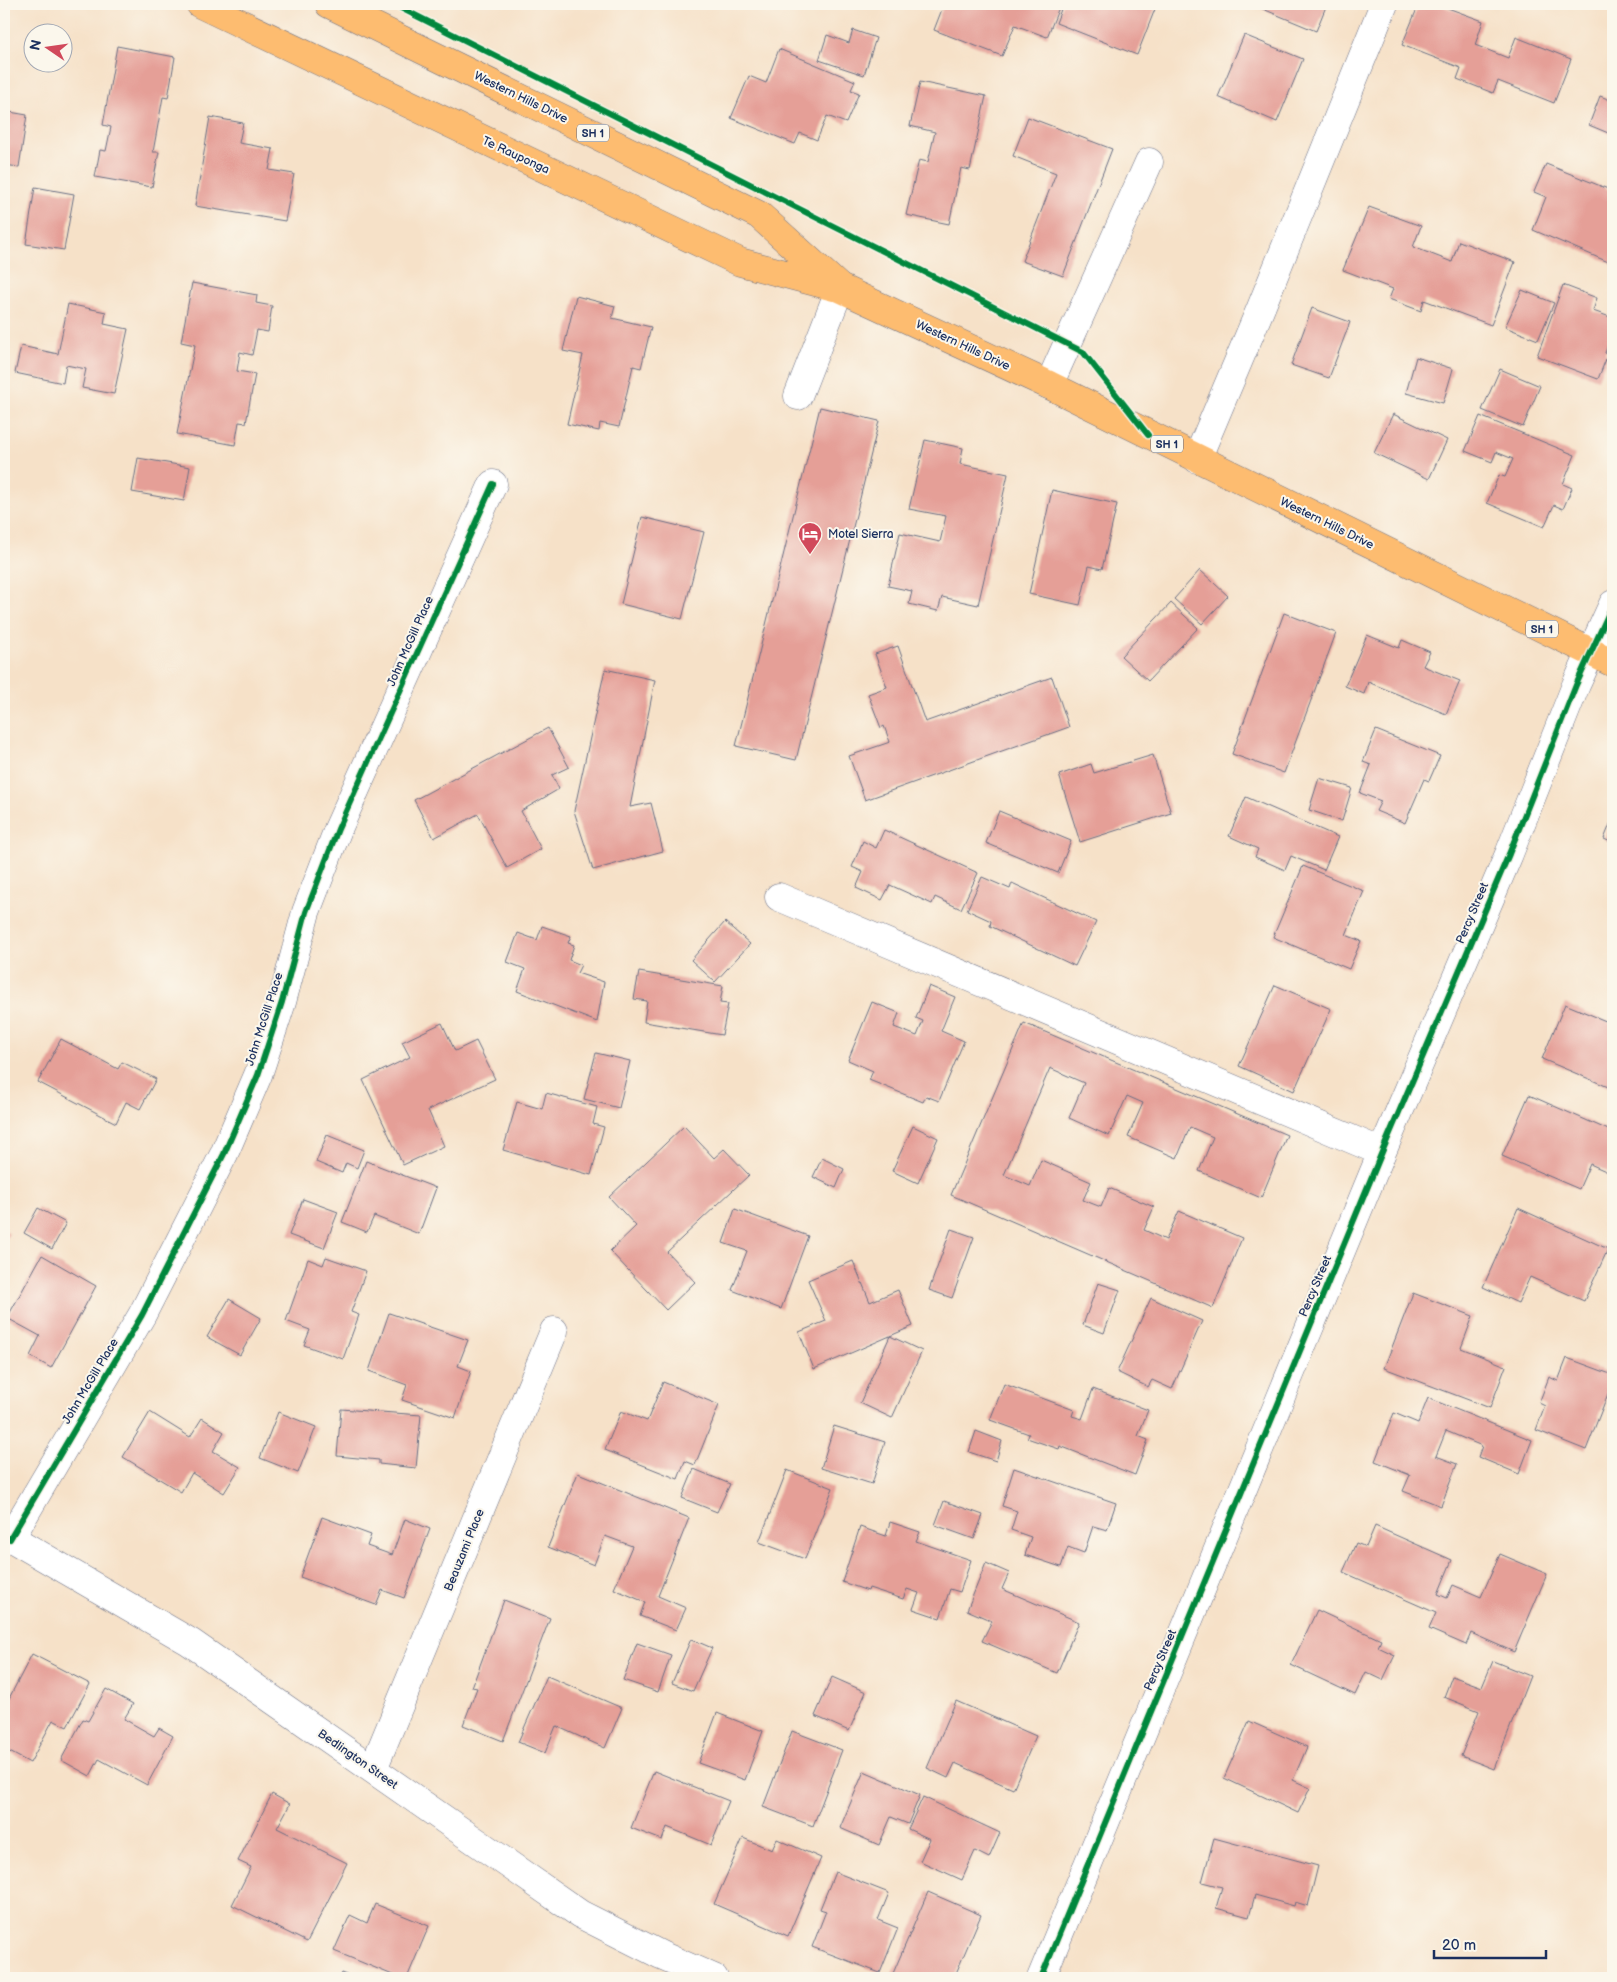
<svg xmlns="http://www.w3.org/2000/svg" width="1617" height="1982" font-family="'Balsamiq Sans',sans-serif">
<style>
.building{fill:#e59f97}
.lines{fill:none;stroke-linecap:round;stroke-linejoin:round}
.minor-casing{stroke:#686d83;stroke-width:29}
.highway-casing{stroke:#686d83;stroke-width:29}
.minor{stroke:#fff;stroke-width:28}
.highway{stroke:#fdbc6f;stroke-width:28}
.cycleway-casing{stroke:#fbf7ec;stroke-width:9}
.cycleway{stroke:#00873e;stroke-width:6}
.labels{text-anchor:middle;stroke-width:4;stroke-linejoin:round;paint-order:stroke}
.shield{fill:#fbf7ec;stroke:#5e6b89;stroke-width:1}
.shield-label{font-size:11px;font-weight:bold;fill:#1b2f5e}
.street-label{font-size:12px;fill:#1b2f5e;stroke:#fbf7ec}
.poi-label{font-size:12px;fill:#1b2f5e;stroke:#fbf7ec;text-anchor:start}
</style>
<rect width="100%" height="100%" fill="#fbf7ec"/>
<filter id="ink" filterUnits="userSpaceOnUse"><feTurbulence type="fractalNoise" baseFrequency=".02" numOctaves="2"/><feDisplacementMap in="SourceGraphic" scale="10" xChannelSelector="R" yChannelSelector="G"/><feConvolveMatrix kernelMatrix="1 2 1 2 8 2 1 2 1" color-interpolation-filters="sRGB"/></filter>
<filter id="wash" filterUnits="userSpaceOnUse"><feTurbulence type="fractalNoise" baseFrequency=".0096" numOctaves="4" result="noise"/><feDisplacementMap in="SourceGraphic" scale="20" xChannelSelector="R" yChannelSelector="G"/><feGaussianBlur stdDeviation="1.12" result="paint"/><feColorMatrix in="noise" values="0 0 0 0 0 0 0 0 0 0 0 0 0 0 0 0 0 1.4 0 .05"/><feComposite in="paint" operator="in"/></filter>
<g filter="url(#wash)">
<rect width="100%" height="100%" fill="#f6e1c8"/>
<g id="blocks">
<!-- building -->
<path class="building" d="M944,4H1057L1060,5L1047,37L1015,25L1002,56L934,30Z
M1063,4H1157L1137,55L1056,23Z
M1251,4H1327L1316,31Z
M1419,4H1437L1483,21L1475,45L1508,58L1516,37L1571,59L1554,103L1498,81L1493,93L1457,79L1461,68L1402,45Z
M853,30L876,38L864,75L819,60L827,35L849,43Z
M1244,35L1303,59L1277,122L1218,97Z
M117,46L175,57L168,98L163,97L153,152H159L152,187L95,177L100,150L106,151L111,127L103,125Z
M779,49L855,81L851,90L859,93L846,123L827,116L817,140L800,133L795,144L731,118L749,76L766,83Z
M920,82L986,96L970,170L961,168L949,224L906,215L919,160L928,162L935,132L910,126Z
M1600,96L1613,101V135L1589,125Z
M4,111L27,115L19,167L4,165Z
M210,117L243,123L239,143L273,149L269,170L294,174L285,221L195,206Z
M1028,117L1112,149L1063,276L1022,261L1056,173L1013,156Z
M1546,164L1613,191V264L1533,230L1546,197L1534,192Z
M35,187L74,194L64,250L26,244Z
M1369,207L1421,226L1413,247L1452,262L1459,241L1515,262L1491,325L1424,300L1421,311L1389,299L1393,289L1343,270Z
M192,283L257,295L256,303L272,306L268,332L257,330L252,355L240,352L237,371L255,374L246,423L239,422L235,445L177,434L195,345L181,342Z
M1563,285L1597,298L1593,311L1613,318V331L1605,353L1608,354L1598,379L1537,356Z
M1522,290L1554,303L1538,340L1505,327Z
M576,296L615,306L612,318L651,327L641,368L633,366L619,427L600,423L599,431L567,424L583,355L563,351Z
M68,304L106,312L104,324L128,329L114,394L82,388L86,369L66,365L63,383L15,373L21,346L58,354Z
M1312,308L1350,322L1329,378L1291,365Z
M1416,357L1453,369L1443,403L1406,393Z
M1500,369L1540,386L1523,427L1482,410Z
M820,407L879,421L796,760L736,746Z
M1393,414L1447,440L1429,479L1374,453Z
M1480,416L1575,455L1563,484L1572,488L1563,509L1554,505L1544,527L1487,503L1499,475L1505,477L1513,459L1496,452L1492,462L1465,451Z
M925,440L963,448L960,464L1008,474L978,605L942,597L938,611L909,604L912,591L888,586L900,533L940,542L946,516L909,509Z
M138,458L190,467L184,501L132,492Z
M1052,490L1117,504L1102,569L1089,566L1080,605L1029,594Z
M642,517L704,532L682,619L621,604Z
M1200,570L1228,596L1202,624L1174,599Z
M1171,603L1198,628L1148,681L1121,656Z
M1284,613L1336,633L1284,773L1232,754Z
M1367,635L1399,648L1402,640L1430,652L1423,666L1460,681L1446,714L1368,682L1364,694L1345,686Z
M898,646L925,722L1052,677L1069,727L865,800L849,756L890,742L884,726L881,728L868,694L887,687L875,654Z
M605,669L655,680L630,807L651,803L663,851L593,870L574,811Z
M548,728L569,767L552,775L559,789L521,811L541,849L507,868L478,814L434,838L414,800Z
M1376,730L1440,756L1429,781L1424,779L1405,823L1376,811L1381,801L1360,793L1371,765L1363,762Z
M1153,755L1171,813L1080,842L1059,775L1091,764L1094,773Z
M1319,778L1352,788L1342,821L1309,810Z
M1246,797L1338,837L1324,870L1291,856L1285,870L1255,857L1258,849L1229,836Z
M999,811L1071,841L1058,873L986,843Z
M1613,817V843L1604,839Z
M884,830L978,873L961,909L935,897L932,904L890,885L882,900L856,888L863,872L852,867L863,841L876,848Z
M1303,866L1364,891L1346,935L1361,941L1349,969L1273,937Z
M982,877L1010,889L1012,883L1096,922L1075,966L990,926L991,921L967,910Z
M725,922L750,944L715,982L691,960Z
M542,926L571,936L568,943L574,945L569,960L581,965L577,973L604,982L597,1022L517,991L525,969L507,962L518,933L537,940Z
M639,972L723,986L720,1003L728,1004L722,1035L644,1022L647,1001L634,999Z
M1275,985L1331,1009L1294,1091L1239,1066Z
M929,986L955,997L941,1031L964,1041L939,1101L926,1096L923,1102L869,1080L873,1071L848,1060L872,1002L899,1013L894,1027L917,1036L923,1021L916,1018Z
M1565,1004L1613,1024V1089L1542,1059Z
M442,1023L455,1051L476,1041L495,1079L428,1110L444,1146L403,1165L363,1080L410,1057L402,1042Z
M1024,1023L1287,1135L1261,1198L1199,1171L1213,1137L1190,1127L1177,1158L1128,1137L1143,1103L1127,1096L1109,1136L1069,1118L1084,1083L1050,1068L1004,1175L1030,1186L1041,1160L1091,1182L1083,1200L1101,1207L1109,1188L1154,1207L1144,1230L1166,1240L1179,1211L1242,1238L1213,1308L951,1195Z
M61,1039L118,1069L122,1062L156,1079L140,1109L126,1102L116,1123L38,1082Z
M596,1053L630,1061L619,1108L584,1099Z
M546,1093L597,1107L593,1124L604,1127L591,1175L503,1150L517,1102L542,1109Z
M1529,1095L1613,1132V1159L1608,1172L1590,1164L1579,1189L1502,1156Z
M684,1126L714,1158L724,1149L749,1175L667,1252L695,1282L666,1310L610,1251L636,1226L609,1197Z
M913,1126L938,1138L918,1183L892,1171Z
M327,1135L364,1150L357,1168L346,1163L342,1173L316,1162Z
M822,1158L844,1169L836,1188L813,1177Z
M366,1161L436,1188L419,1234L374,1216L367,1232L342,1222Z
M303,1199L338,1212L324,1248L289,1235Z
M38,1208L66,1223L52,1249L24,1233Z
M1518,1208L1608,1249L1584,1301L1530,1277L1518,1303L1483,1287Z
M735,1209L808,1236L781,1309L732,1290L747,1251L723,1243Z
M951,1229L974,1237L952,1298L929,1290Z
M4,1230L9,1233L4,1243Z
M42,1255L96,1286L51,1368L30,1356L40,1336L7,1318Z
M326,1257L366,1271L351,1312L359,1315L343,1359L304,1345L310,1330L286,1321L308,1259L323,1265Z
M853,1261L870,1302L898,1290L913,1326L814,1369L799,1332L826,1321L808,1280Z
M1098,1283L1120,1290L1104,1333L1083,1325Z
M1413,1293L1473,1316L1461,1348L1506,1366L1490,1408L1384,1368Z
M1151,1298L1202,1321L1172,1389L1152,1380L1148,1387L1117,1372Z
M229,1299L261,1318L240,1355L207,1337Z
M389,1313L468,1340L458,1366L471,1371L455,1418L402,1400L407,1385L369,1371Z
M890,1336L922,1351L892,1418L860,1403Z
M1567,1358L1613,1375V1381L1586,1450L1536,1430L1545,1406L1539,1403L1549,1377L1558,1381Z
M663,1382L719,1405L695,1465L685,1461L678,1479L605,1450L621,1411L647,1421Z
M1004,1384L1074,1410L1072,1416L1082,1419L1093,1389L1148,1410L1138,1436L1148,1440L1135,1475L1060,1446L1059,1449L1027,1438L1029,1434L990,1420Z
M1428,1398L1532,1440L1519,1474L1478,1457L1482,1446L1446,1431L1436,1456L1457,1464L1441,1506L1403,1491L1410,1475L1375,1461L1394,1413L1418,1423Z
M341,1409L421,1415L416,1468L379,1464V1460L337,1456Z
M150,1412L190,1437L202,1418L224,1432L213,1451L240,1467L224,1493L192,1473L181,1492L123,1457Z
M278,1412L316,1427L298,1473L260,1458Z
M834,1426L885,1442L872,1484L821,1468Z
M976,1431L1002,1441L996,1461L969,1452Z
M1014,1468L1116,1503L1107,1530L1093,1526L1084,1553L1068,1547L1061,1567L1025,1555L1031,1537L1011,1530L1017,1511L1002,1506Z
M694,1469L730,1484L717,1512L682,1498Z
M787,1470L833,1488L805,1559L759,1542Z
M578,1473L689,1518L658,1596L686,1608L676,1630L640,1616L645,1602L614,1589L632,1546L605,1536L594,1565L548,1547Z
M944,1501L983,1515L974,1539L935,1525Z
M322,1517L371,1535L367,1546L392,1555L405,1519L430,1529L404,1598L382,1590L376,1605L300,1577Z
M890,1522L920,1532L916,1541L971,1560L960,1592L950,1589L940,1618L913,1609L919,1593L907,1589L903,1599L869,1588L868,1591L842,1582L860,1527L886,1536Z
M1375,1526L1452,1560L1438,1594L1447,1598L1453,1585L1481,1597L1500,1554L1547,1574L1514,1652L1471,1633L1466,1645L1429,1629L1436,1613L1343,1572L1356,1543L1366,1547Z
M986,1563L1009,1573L1002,1589L1079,1622L1057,1673L982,1641L992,1621L967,1610Z
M504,1600L550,1618L503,1741L463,1725L477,1688L472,1687Z
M1317,1610L1381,1640L1378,1647L1395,1655L1383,1680L1366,1672L1355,1695L1291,1665Z
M691,1639L712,1648L693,1691L672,1683Z
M637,1643L671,1655L658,1692L623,1680Z
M32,1654L90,1684L67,1727L53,1720L30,1763L4,1749V1708Z
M1493,1661L1530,1676L1494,1769L1461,1756L1479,1711L1444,1697L1452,1676L1482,1687Z
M547,1676L622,1708L605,1748L556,1726L545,1753L518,1742Z
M832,1677L866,1692L849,1731L815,1716Z
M106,1689L133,1704L124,1719L154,1736L159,1728L173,1736L147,1785L99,1759L90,1776L61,1760L83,1719L88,1721Z
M956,1701L1036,1736L1013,1789L955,1763L948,1778L927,1768Z
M717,1713L763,1731L745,1780L698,1763Z
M1249,1721L1307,1747L1293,1780L1310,1788L1298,1813L1224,1778Z
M792,1731L842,1750L813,1826L763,1807Z
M654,1771L729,1801L711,1845L667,1827L662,1840L631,1828Z
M864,1771L920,1795L908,1824L891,1817L879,1845L840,1828Z
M272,1794L290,1804L277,1828L347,1863L307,1942L232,1905L251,1867L238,1861Z
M923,1797L1000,1833L989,1858L975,1851L962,1880L920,1861L930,1839L908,1829Z
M743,1838L772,1850L777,1839L821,1858L788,1936L714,1904Z
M1214,1838L1318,1866L1308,1906L1295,1902L1294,1906L1255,1895L1249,1917L1216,1908L1222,1887L1202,1882Z
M835,1872L889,1893L878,1920L898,1928L880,1973L812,1947L826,1911L820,1909Z
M928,1892L981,1915L954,1978H891Z
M375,1904L429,1926L407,1978H400L334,1951L350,1915L367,1923Z
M341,1973L354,1978H339Z"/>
</g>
</g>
<g filter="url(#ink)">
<use href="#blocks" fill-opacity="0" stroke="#686d83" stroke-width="1"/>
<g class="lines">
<!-- minor casing -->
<g class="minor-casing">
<path id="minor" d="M1049,385L1149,162
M798,396L840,288
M1197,459L1260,310L1384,4
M779,897L1382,1152
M4,1534L190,1642L580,1914L661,1955L714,1978
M10,1539L142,1315L224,1154L258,1075L282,1002L306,912L338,829L493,484
M373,1769L554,1331
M1041,1978L1382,1152L1509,854L1576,685L1613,604"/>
</g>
<!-- highway casing -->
<g class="highway-casing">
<path id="highway" d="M200,4L740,262L834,287
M329,4L759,215L840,288L1049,385L1613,663"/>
</g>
<!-- minor -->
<use href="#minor" class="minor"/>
<!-- highway -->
<use href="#highway" class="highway"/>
<!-- cycleway casing -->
<g class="cycleway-casing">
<path id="cycleway" d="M393,4L1083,352L1148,435
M10,1539L142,1315L224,1154L258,1075L282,1002L306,912L338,829L493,484
M1041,1978L1382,1152L1509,854L1576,685L1613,604"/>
</g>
<!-- cycleway -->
<use href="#cycleway" class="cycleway"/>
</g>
</g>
<!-- icons -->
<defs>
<g id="hotel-pin" transform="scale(1.25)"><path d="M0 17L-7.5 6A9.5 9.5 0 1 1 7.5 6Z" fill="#d1495b" stroke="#fbf7ec"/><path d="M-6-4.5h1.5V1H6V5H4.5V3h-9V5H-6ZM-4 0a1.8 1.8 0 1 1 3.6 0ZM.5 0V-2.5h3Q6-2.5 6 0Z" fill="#fff"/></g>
</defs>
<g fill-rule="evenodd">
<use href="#hotel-pin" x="810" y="534"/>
</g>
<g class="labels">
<!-- shield labels -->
<g class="shield">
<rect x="577" y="124.5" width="32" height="17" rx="4"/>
<rect x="1151" y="435.5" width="32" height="17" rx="4"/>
<rect x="1526" y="620.5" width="32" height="17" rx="4"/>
</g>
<g class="shield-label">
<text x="593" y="137">SH 1</text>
<text x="1167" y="448">SH 1</text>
<text x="1542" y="633">SH 1</text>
</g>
<!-- street labels -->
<g class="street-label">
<text transform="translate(521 97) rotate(26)" y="4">Western Hills Drive</text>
<text transform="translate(516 155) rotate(25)" y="4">Te Rauponga</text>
<text transform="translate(963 345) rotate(25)" y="4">Western Hills Drive</text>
<text transform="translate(1327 523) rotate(26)" y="4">Western Hills Drive</text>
<text transform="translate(410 641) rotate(-66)" y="4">John McGill Place</text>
<text transform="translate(1472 913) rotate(-67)" y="4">Percy Street</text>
<text transform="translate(264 1019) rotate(-72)" y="4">John McGill Place</text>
<text transform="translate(1315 1286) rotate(-67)" y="4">Percy Street</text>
<text transform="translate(90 1381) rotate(-59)" y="4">John McGill Place</text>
<text transform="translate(464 1550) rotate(-68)" y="4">Beauzami Place</text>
<text transform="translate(1160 1660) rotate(-67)" y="4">Percy Street</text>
<text transform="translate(358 1759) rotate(35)" y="4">Bedlington Street</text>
</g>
<!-- poi labels -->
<g class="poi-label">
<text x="828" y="538">Motel Sierra</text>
</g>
</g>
<!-- margin -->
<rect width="1617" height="1982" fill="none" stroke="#fbf7ec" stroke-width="20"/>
<!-- north arrow -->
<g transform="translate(48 48) rotate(283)"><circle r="24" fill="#fbf7ec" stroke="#a1a7b3"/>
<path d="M0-4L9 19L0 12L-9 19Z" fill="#d1495b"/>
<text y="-8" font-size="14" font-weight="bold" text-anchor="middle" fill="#1b2f5e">N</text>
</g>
<!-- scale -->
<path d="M1434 1950v8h112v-8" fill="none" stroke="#1b2f5e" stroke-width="2.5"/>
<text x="1442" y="1950" font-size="15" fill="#1b2f5e" stroke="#fbf7ec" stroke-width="4" paint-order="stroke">20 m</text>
</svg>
